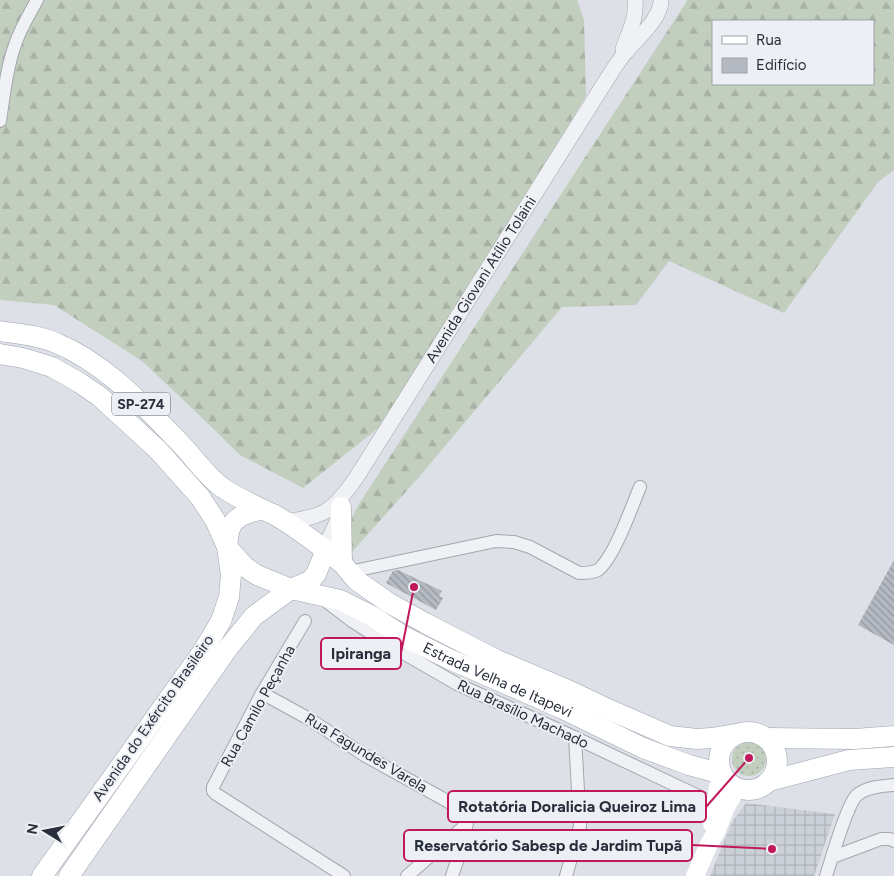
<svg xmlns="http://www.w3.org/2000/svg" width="894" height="876" font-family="Figtree,sans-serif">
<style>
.industrial{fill:url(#industrial-grid)}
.grass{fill:url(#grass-dots)}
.forest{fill:url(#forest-firs);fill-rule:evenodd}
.building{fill:url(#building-back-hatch)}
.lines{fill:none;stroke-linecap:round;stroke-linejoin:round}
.minor-casing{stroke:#a3a7af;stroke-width:14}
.tertiary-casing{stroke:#a3a7af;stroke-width:16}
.primary-casing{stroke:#9da4b0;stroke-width:21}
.minor{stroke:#eff1f4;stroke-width:12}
.tertiary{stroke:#eff1f4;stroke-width:15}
.secondary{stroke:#fff;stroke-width:18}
.primary{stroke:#fff;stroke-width:20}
.labels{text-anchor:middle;stroke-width:4;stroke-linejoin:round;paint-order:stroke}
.shield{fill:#eceff3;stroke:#636872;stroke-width:1}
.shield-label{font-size:14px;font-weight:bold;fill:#282e3b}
.street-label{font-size:15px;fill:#282e3b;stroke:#eceff3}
.leader{fill:none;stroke:#c2185b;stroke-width:2}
.callout-dot{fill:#c2185b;stroke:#eceff3;stroke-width:2}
.callout{fill:#eceff3;stroke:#c2185b;stroke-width:2}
.callout-label{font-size:16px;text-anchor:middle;font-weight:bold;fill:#282e3b}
</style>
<defs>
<pattern id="industrial-grid" width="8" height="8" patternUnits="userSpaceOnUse" patternTransform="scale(1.25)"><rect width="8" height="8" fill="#cbcfd7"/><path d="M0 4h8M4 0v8" fill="none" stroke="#aeb2b9"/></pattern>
<pattern id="grass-dots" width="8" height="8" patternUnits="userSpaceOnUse" patternTransform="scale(1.25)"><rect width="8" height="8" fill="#c2cfbf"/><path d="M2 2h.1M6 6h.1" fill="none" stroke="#a7b2a5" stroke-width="1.8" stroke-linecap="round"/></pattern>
<pattern id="forest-firs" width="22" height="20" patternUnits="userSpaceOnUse" patternTransform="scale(1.25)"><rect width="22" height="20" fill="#c2cfbf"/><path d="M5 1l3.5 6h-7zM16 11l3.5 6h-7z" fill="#a7b2a5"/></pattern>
<pattern id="building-back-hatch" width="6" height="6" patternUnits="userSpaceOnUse" patternTransform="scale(1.25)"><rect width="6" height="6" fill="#b5b9c2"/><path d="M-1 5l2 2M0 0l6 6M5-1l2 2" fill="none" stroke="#93979f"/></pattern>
</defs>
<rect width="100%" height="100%" fill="#dde0e6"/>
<!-- industrial -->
<path class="industrial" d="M746,803L835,814L814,876H710L732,822Z"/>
<!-- grass -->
<path class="grass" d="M732 759a17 17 0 1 1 34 0a17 17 0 1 1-34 0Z"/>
<!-- forest -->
<path class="forest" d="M0,0H577L584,20L586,96L477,276L381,426L303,488L240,455L195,411L142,361L54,305L0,300Z
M686,0H894V170L878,182L784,313L669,261L636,305L562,307L419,477L351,553L350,521L359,504L687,1ZM713,21H873V84H713Z"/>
<!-- building -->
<path class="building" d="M894,560V645L858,625Z
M398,570L442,591L439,596L443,598L436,610L386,583L393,571Z"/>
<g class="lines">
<!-- minor casing -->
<g class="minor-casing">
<path id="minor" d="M0,121C4,96 6,69 15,45C20,29 29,15 37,0
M349,572L496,541L514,542L530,547L579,573C585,573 593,573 598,570C614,558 632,506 640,487
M327,602L352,621L391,646L457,684L559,730L715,804
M305,621L262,693L213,787V791L216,794L344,876
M262,693L311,720L364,755L449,802C454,806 461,810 464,815C472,828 456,862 452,876
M833,857L881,839H890L894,841
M407,876L467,824
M566,876L580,826L575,737
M826,876C831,861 847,804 857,795C866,787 882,786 894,785"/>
</g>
<!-- tertiary casing -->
<g class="tertiary-casing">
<g id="tertiary">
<path d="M623,49C629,32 637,18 635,0"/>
<path id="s1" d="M287,522C300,519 315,518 326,511C336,505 349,488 356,478L614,68C618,63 621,57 626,52C637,38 661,19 661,0"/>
<path d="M324,549L336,524L339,514"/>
</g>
</g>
<!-- primary casing -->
<g class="primary-casing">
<g id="primary">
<path d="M0,331C18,334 38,335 56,343C105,363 142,404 179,442C194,457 206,476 223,488C236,497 250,503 264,510"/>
<path d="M0,354L23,358L52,367L80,383L99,396L158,450L200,497L215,520L227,547L231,575L229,597L221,621L203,651L42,876"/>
<path d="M341,507L342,563"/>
<path d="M324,549L342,563L356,580L389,603L425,623L497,660L570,691L610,710L670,736L697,739L711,738L736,734"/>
<circle cx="748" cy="761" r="29"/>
<path d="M766,738L855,739L894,736"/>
<path d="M769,781L849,760L894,757"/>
<path id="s2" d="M69,876L228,648L254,616L291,589L310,581L316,574L323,557L324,549C307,536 291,524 273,514C269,513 266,510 262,510C256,510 249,513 243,515C228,523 229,532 227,547L245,567L257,575L291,589L340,600L372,616L403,636L449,659L563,709L643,748L689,765L722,774"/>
</g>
</g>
<!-- minor -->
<use href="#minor" class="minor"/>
<!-- tertiary -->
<use href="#tertiary" class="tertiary"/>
<!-- secondary -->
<path class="secondary" d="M712,824L718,787L724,777
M695,876L709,844L717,830L725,809L737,788"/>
<!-- primary -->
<use href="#primary" class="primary"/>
</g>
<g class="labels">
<!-- shield labels -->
<rect class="shield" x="112" y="392.5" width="58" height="23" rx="4"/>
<g class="shield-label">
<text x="141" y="409">SP-274</text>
</g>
<!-- street labels -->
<g class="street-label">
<text dy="5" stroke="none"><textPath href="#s1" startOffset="320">Avenida Giovani Atílio Tolaini</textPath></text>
<text dy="5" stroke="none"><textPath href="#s2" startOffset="858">Estrada Velha de Itapevi</textPath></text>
<text transform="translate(258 706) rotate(-61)" y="5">Rua Camilo Peçanha</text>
<text transform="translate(523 714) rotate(25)" y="5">Rua Brasílio Machado</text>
<text transform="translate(153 718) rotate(-55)" y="5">Avenida do Exército Brasileiro</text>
<text transform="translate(366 753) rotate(31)" y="5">Rua Fagundes Varela</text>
</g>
</g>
<!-- callouts -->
<path class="leader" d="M414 587L401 653M749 758L706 807M772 849L692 845"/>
<g class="callout-dot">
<circle cx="414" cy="587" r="5"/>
<circle cx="749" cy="758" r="5"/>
<circle cx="772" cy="849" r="5"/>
</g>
<g class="callout">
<rect x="321" y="638" width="80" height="31" rx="5"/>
<rect x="448" y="791" width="258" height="31" rx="5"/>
<rect x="404" y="830" width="288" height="31" rx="5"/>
</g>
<g class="callout-label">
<text x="361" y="659">Ipiranga</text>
<text x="577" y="812">Rotatória Doralicia Queiroz Lima</text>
<text x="548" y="851">Reservatório Sabesp de Jardim Tupã</text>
</g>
<!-- legend -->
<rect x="712" y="20" width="162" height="65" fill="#eceff3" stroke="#9ea2a9"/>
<rect x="722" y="36" width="25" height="8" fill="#ffffff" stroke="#9ea2a9"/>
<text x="756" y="45" font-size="15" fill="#282e3b">Rua</text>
<rect x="722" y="58" width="25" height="15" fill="#b5b9c2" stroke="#9ea2a9"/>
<text x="756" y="70" font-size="15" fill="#282e3b">Edifício</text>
<!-- north arrow -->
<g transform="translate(45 831) rotate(280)" stroke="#eceff3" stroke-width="4" paint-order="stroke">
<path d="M0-4L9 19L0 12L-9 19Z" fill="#282e3b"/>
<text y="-8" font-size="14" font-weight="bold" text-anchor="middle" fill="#282e3b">N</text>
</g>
</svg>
